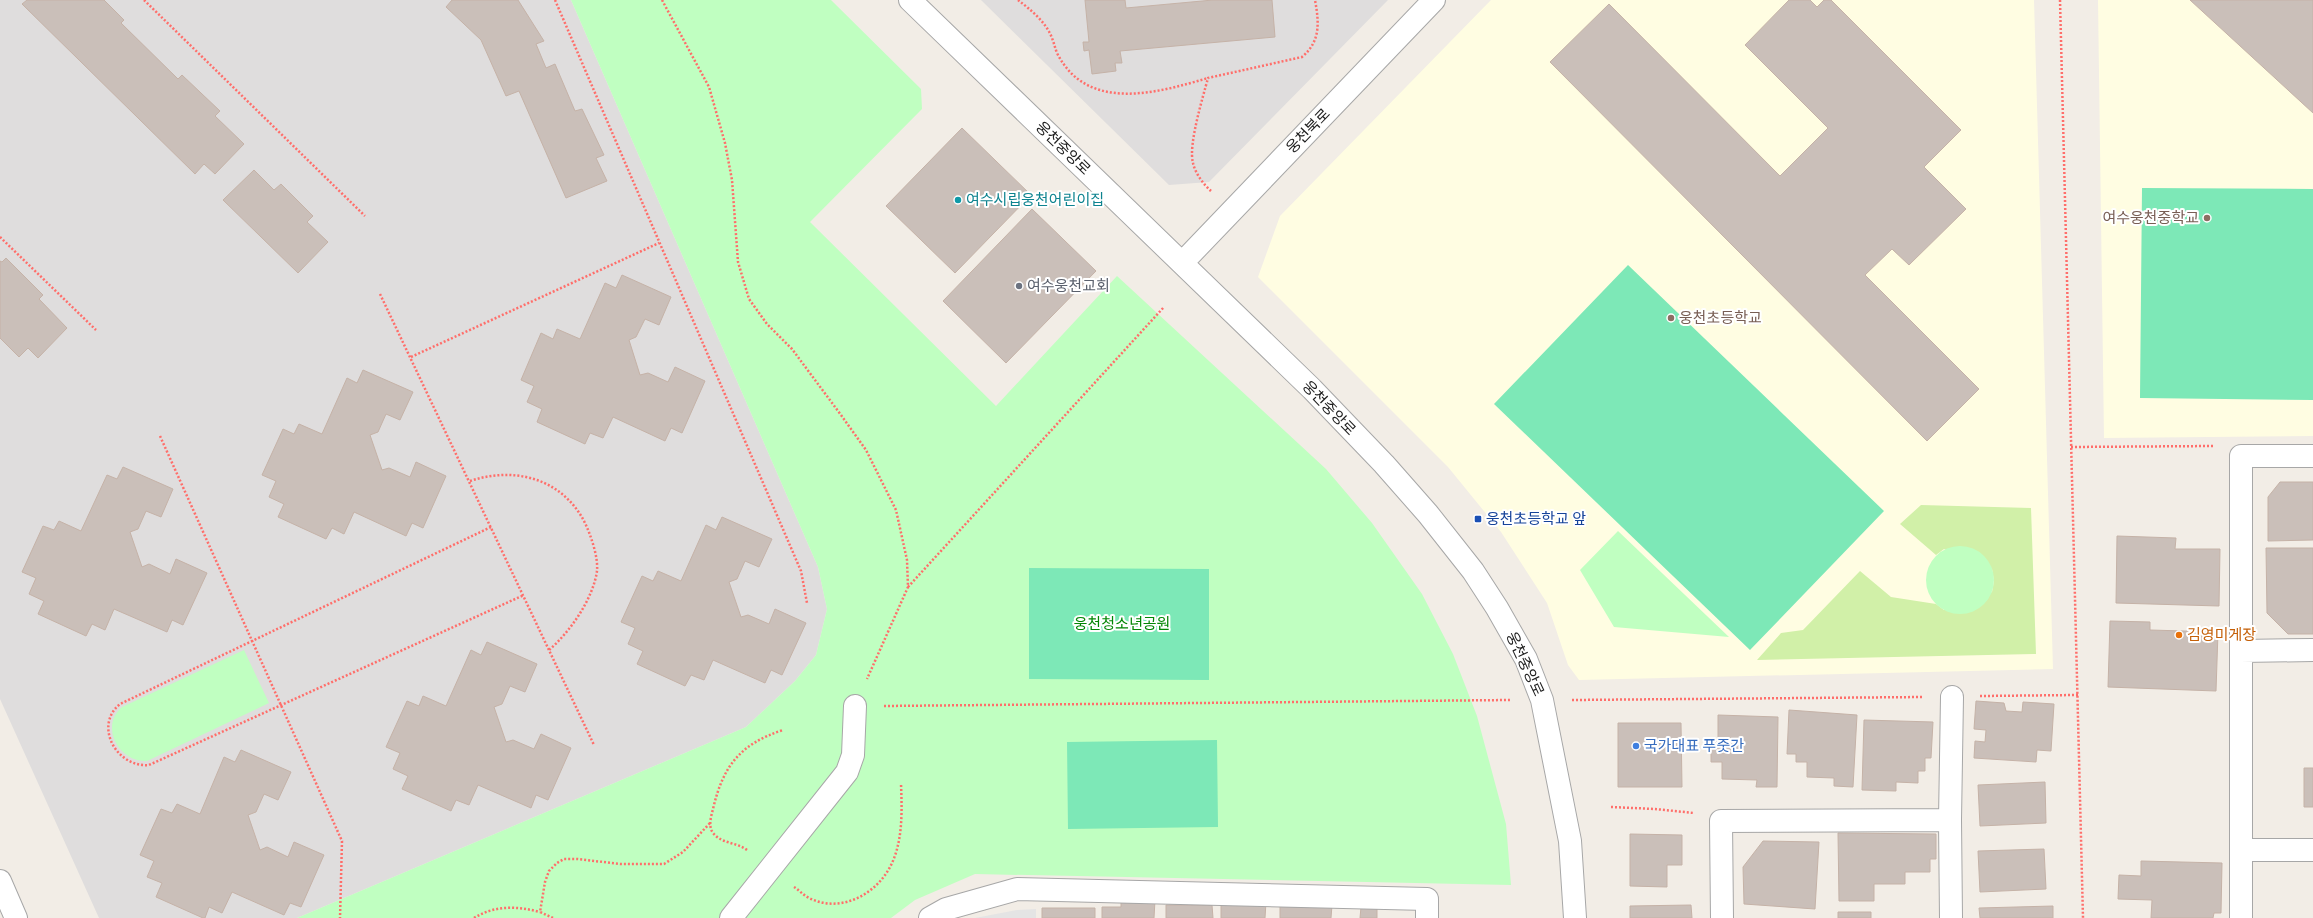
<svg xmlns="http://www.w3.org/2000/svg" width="2313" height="918" font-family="Cabin,'Noto Sans KR',sans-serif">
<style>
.residential{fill:#dfdddd}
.education{fill:#fffde2}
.grass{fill:#d1f0a8}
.park{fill:#c0ffc1}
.pitch{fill:#7de8b7}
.parking{fill:#e4e4e4}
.building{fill:#cabfb9;stroke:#c5b2a7}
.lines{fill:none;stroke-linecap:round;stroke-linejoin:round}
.minor-casing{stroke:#a7a7a7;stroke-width:24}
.path{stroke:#ff6e6a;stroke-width:2.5;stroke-dasharray:2 2;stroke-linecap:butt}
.minor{stroke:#fff;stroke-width:22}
.culture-dot{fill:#0f9aa8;stroke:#fff;stroke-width:1.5}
.education-dot{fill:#8d6e63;stroke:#fff;stroke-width:1.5}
.worship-dot{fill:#6b7280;stroke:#fff;stroke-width:1.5}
.transit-dot{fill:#1a4fb4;stroke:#fff;stroke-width:1.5}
.food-dot{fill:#e8710a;stroke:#fff;stroke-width:1.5}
.shop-dot{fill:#3f7fe0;stroke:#fff;stroke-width:1.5}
.labels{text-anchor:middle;stroke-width:4;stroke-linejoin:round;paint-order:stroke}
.street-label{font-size:15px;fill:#202020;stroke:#fff}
.culture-label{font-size:15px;fill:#0d838f;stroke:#fff;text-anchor:start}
.education-label{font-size:15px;fill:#785e54;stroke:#fff;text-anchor:end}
.worship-label{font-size:15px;fill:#5b616d;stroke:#fff;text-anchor:start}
.transit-label{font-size:15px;fill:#164399;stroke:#fff;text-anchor:start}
.park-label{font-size:15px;fill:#028603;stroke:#fff}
.food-label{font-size:15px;fill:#c56008;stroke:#fff;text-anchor:start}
.shop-label{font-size:15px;fill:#366cbe;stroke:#fff;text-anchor:start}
</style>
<rect width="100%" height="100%" fill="#f2ede6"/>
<!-- residential -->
<path class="residential" d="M0,0H571L818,567L827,609L816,655L795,681L746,727L297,918H99L0,699Z
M981,0H1388L1209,182L1169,185Z"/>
<!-- education -->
<path class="education" d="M1491,0H2034L2053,669L1579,680L1568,665L1547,603L1501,532L1448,467L1258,277L1280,216Z
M2098,0H2313V436L2104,438Z"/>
<!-- grass -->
<path class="grass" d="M1921,505L2031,508L2036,654L1757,660L1781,633L1803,630L1860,571L1891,597L1936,604L1944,610L1992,592L1994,581L1992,569L1944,549L1936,555L1900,524Z"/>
<!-- park -->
<path class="park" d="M571,0H831L921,89L922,109L810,222L996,406L1117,276L1326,469L1372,523L1422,594L1453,654L1477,716L1506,824L1511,885L975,874L915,900L891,918H297L746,727L795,681L816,655L827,609L818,567Z
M1618,531L1729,637L1614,627L1580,570Z
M1926 580a34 34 0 1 1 68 0a34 34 0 1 1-68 0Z
M244,650L269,703L147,761C119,763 99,726 122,707Z"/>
<!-- pitch -->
<path class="pitch" d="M2142,188L2313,189V400L2140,398Z
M1628,265L1884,511L1750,650L1494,404Z
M1029,568L1209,569V680L1029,679Z
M1217,740L1218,827L1068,829L1067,742Z"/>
<!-- parking -->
<path class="parking" d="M1036,909V918H975L1017,910Z"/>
<!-- building -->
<path class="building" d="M27,0H104L124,20L121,23L178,79L182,75L220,111L215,116L244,144L215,174L204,164L195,174L22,4Z
M452,0H518L544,41L536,44L546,68L555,64L575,111L582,109L604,155L596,158L607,181L566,198L519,91L506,96L481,40L446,7Z
M1085,0H1125L1126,8L1213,0H1272L1275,37L1120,51L1122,63H1115L1116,71L1092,74L1089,50L1084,51L1083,42H1089Z
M1789,0H1810L1817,7L1824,0H1831L1961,130L1924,167L1966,209L1909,265L1892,249L1865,275L1979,389L1927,441L1550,62L1609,4L1780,176L1828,128L1745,45Z
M2190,0H2313V113Z
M962,128L1031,195L955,273L886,206Z
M254,170L274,190L281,184L313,216L307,222L328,242L298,273L223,200Z
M1032,209L1096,271L1006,363L943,301Z
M6,258L43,295L39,299L67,328L38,358L28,348L19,357L0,338V261L2,262Z
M622,275L671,297L659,325L645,319L636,337L629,340L640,375L648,373L668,382L675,367L705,381L682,433L671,428L665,441L613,417L603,438L590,433L585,444L537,422L542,409L527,402L534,386L521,380L541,333L553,339L557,329L580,339L605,283L616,288Z
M363,370L413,392L400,420L386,414L378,432L370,435L382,470L389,468L410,477L416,462L446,476L423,528L412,523L406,536L354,512L344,534L332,528L326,539L278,517L284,504L269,497L276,481L262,475L283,429L294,434L299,424L322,434L347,378L357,383Z
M123,467L173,489L161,517L146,511L138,529L130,532L142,567L149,564L170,574L176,559L207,573L183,625L172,620L167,632L114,609L105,630L92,624L86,636L38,614L44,601L29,594L36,578L22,572L43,526L54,530L59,521L81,531L107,475L117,479Z
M2280,482H2313V540L2268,541V497Z
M722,517L772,539L759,567L745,561L737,579L729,582L741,617L748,615L769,624L775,609L806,623L782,675L771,670L765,683L713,660L704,680L691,675L685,686L637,664L643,651L628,644L635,628L621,622L642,576L653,581L658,571L681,581L706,525L716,530Z
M2117,536L2176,538L2175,549H2220L2219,606L2116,603Z
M2266,548H2313V634H2288L2267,613Z
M2110,621L2150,622V630L2218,632L2216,691L2108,687Z
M487,642L537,664L525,692L510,686L502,704L494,707L506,742L513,740L534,749L541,734L571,748L548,800L536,795L531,808L478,785L469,805L456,800L451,811L402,789L408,776L393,769L400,753L386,747L407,701L419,706L423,696L446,706L471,650L481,655Z
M1976,701L2004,703L2006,711L2022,712L2023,702L2054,704L2051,751L2037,750L2036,762L1974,758L1975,741L1985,742L1986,730L1974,729Z
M1789,710L1857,715L1853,787L1834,786V778L1807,777V762H1796V754H1787Z
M1718,715L1778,717L1777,787H1756L1757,780L1722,779V762H1711V742H1718Z
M1864,720L1933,722L1931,758H1925V771H1918V783L1896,782V791L1862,790Z
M1618,723H1681L1682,787H1618Z
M241,750L291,772L278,800L264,794L256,812L248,815L260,850L267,847L288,857L294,842L324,855L301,907L290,903L284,915L232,892L222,913L209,907L205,918H203L156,897L162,883L147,877L154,861L140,855L161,809L172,813L177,804L200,814L224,757L235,762Z
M2304,768H2313V807H2304Z
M2045,782L2046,823L1980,826L1978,785Z
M1838,833L1936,834V859H1930V872H1905V884H1874V901H1839Z
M1630,834L1682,835V865H1667V887L1630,886Z
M1763,841L1819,842L1815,909L1744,904L1743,867Z
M2044,849L2046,889L1980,892L1978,851Z
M2141,861L2222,863L2221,913H2214L2213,918H2151L2152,900L2118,899L2119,875L2141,876Z
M1121,899L1155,900L1154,918H1102V907H1121Z
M1221,901L1266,902L1265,918H1221Z
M1280,903L1332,905L1331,918H1280Z
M1166,905H1212L1213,918H1166Z
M1691,905L1692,918H1630V906Z
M2053,906V918H1980L1979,908Z
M1361,907L1377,908V918H1360Z
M1042,908H1095V918H1042Z
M1838,912H1871V918H1838Z"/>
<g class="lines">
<!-- minor casing -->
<g class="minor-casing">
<path id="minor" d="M910,0L1312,389L1384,464L1428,514L1473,571L1497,608L1526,659L1542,700L1570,841L1575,918
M1182,263L1434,0
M2241,651L2313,650
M1950,820L1952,697
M2241,850H2313
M0,881L16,918
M731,918L847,772L853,755L855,706
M930,918L946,909L1017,889L1427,899V918
M1722,918L1721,821L1950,820L1951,918
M2241,918V456H2313"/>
</g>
<!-- path -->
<path class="path" d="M144,0L365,216
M555,0L801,571L807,603
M662,0L709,87L725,143L732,180L738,262L749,299L767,324L792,349L841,415L866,450L896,510L907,560L908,587L867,679
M1018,0C1031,10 1046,22 1052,38C1054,43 1055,48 1057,53C1087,113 1157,93 1208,78
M2060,0L2083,918
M1211,191C1204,185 1195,173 1193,163C1188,145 1203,97 1208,78L1302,57C1321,41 1319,22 1315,0
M0,237L96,330
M380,294L594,745
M411,357L659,243
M160,436L342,841L340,918
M2071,447L2214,446
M470,481C521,464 572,483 590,535C594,546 598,560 597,571C593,599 570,632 549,650
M491,527L120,704C93,726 117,768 149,765L524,595
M908,587L1164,307
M1980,696L2078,695
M1572,700L1923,697
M884,706L1511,700
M1611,807L1655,809L1694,813
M747,850C736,842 722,844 713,833C708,826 711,817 713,809C723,766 740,744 783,730
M794,887C799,890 803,895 809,898C841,914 878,894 892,863C903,839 902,810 901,784
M474,918C495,905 517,906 540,912
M553,918L540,912L545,882L549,871L557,863L564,859H578L620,864H664L683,852L710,823"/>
<!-- minor -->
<use href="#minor" class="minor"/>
</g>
<!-- markers -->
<circle class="culture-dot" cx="958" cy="200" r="4"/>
<g class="education-dot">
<circle cx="2207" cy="218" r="4"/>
<circle cx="1671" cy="318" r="4"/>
</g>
<circle class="worship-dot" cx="1019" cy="286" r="4"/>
<rect class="transit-dot" x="1474" y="515" width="8" height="8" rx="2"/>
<circle class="food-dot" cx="2179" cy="635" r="4"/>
<circle class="shop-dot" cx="1636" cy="746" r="4"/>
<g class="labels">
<!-- street labels -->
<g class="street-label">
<text transform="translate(1308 131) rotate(-46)" y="5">웅천북로</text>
<text transform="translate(1063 148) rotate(44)" y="5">웅천중앙로</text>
<text transform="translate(1329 408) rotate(46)" y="5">웅천중앙로</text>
<text transform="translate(1525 664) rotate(65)" y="5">웅천중앙로</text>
</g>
<!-- culture labels -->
<g class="culture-label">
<text x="966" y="205">여수시립웅천어린이집</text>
</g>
<!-- education labels -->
<g class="education-label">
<text x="2199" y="223">여수웅천중학교</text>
<text x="1679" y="323" text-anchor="start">웅천초등학교</text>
</g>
<!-- worship labels -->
<g class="worship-label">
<text x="1027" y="291">여수웅천교회</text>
</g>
<!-- transit labels -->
<g class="transit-label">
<text x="1486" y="524">웅천초등학교 앞</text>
</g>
<!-- park labels -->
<g class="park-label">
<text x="1122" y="629">웅천청소년공원</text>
</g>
<!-- food labels -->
<g class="food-label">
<text x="2187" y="640">김영미게장</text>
</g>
<!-- shop labels -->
<g class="shop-label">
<text x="1644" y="751">국가대표 푸줏간</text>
</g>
</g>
</svg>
